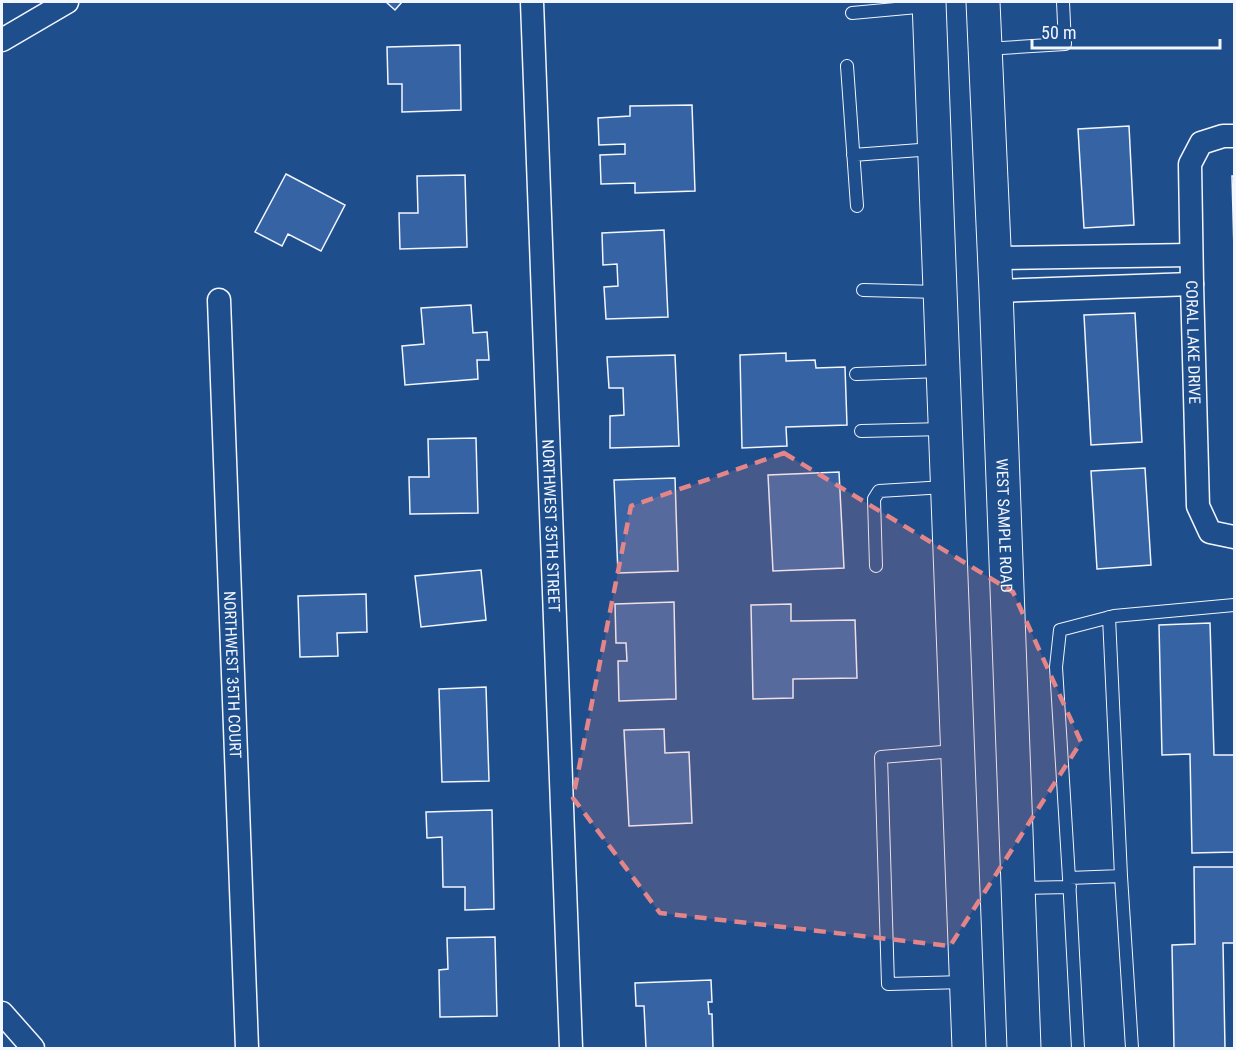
<svg xmlns="http://www.w3.org/2000/svg" width="1236" height="1050" font-family="'Roboto Condensed',sans-serif">
<style>
.building{fill:#3563a3;stroke:#f2f6ff;stroke-width:1.5}
.lines{fill:none;stroke-linecap:round;stroke-linejoin:round}
.service-casing{stroke:#f2f6ff;stroke-width:14}
.minor-casing{stroke:#f2f6ff;stroke-width:25}
.primary-casing{stroke:#f2f6ff;stroke-width:35}
.service{stroke:#1f4e8c;stroke-width:12}
.minor{stroke:#1f4e8c;stroke-width:22}
.primary{stroke:#1f4e8c;stroke-width:33}
.marked{fill:#e38589;fill-opacity:0.2;stroke:#e38589;stroke-width:4.5;stroke-dasharray:12 8;stroke-linejoin:round}
.labels{text-anchor:middle;stroke-width:4.5;stroke-linejoin:round;paint-order:stroke}
.street-label{font-size:16px;fill:#f2f6ff;stroke:#1f4e8c}
</style>
<rect width="100%" height="100%" fill="#1f4e8c"/>
<!-- building -->
<path class="building" d="M386,2H402L395,10Z
M460,45L461,110L402,112V84H388L387,47Z
M692,105L695,191L635,193V183L601,184L600,155L625,154V144L599,145L598,118L630,116V106Z
M1129,126L1134,225L1084,228L1078,129Z
M286,174L345,205L321,251L288,234L282,246L255,232Z
M465,175L467,247L400,249L399,213H418L417,176Z
M1232,176H1234V250Z
M664,230L668,317L606,319L604,287L618,286L617,264L603,265L602,233Z
M471,305L473,333L487,332L489,360H477L478,379L405,385L402,346L424,344L421,308Z
M1135,313L1142,442L1091,445L1084,315Z
M786,353V361L815,360L816,368L845,367L847,425L786,427L787,446L742,448L740,355Z
M675,355L679,446L610,448V416L624,415L623,388H609L607,357Z
M476,438L478,513L410,514L409,477H429L428,439Z
M1145,468L1151,565L1097,569L1091,471Z
M839,472L844,568L773,571L768,475Z
M675,478L678,571L618,573L614,480Z
M481,570L486,620L421,627L415,576Z
M366,594L367,632L337,633L338,656L300,657L298,596Z
M674,602L676,699L619,701L618,661H627L626,643H616L615,604Z
M791,604V621L855,620L857,678L793,679V698L753,699L751,605Z
M1210,623L1214,755H1234V852L1192,853L1190,754L1162,755L1159,625Z
M486,687L489,781L442,782L439,689Z
M664,729L665,753L689,752L692,823L629,826L624,730Z
M492,810L494,909L465,910V887H443L442,837L427,838L426,812Z
M1194,867H1234V943H1223L1225,1048H1174L1172,945L1195,944Z
M495,937L497,1016L440,1017L439,970L448,969L447,938Z
M711,980L712,1002H708L709,1014H712L713,1048H646L644,1006H636L635,983Z"/>
<g class="lines">
<!-- service casing -->
<g class="service-casing">
<path id="service" d="M852,13L928,6
M986,49L1065,44L1063,2
M847,66L857,206
M853,155L933,149
M863,290L938,292
M856,374L941,371
M861,431L944,429
M876,566L874,499L879,491L945,487
M1109,617L1121,876
M955,751L881,757L888,984L965,982
M1069,878L1121,876L1132,1048
M1020,888L1070,887
M1078,1048L1069,878L1056,667L1060,630L1114,616L1234,605"/>
</g>
<!-- minor casing -->
<g class="minor-casing">
<g id="minor">
<path id="s1" d="M532,2L571,1048"/>
<path d="M2,40L67,2"/>
<path id="s2" d="M1234,136H1223L1201,143L1190,164L1192,284L1198,506L1210,532L1234,537"/>
<path d="M994,258L1191,255"/>
<path d="M996,291L1192,284"/>
<path id="s3" d="M219,300L247,1048"/>
<path d="M2,1013L33,1048"/>
</g>
</g>
<!-- primary casing -->
<g class="primary-casing">
<g id="primary">
<path d="M929,2L969,1048"/>
<path id="s4" d="M983,2L996,291L1024,1048"/>
</g>
</g>
<!-- service -->
<use href="#service" class="service"/>
<!-- minor -->
<use href="#minor" class="minor"/>
<!-- primary -->
<use href="#primary" class="primary"/>
</g>
<!-- marked area -->
<path class="marked" d="M784,453L1013,592L1081,742L950,946L660,913L573,798L631,506Z"/>
<g class="labels">
<!-- street labels -->
<g class="street-label">
<text dy="6" stroke="none"><textPath href="#s2" startOffset="236">CORAL LAKE DRIVE</textPath></text>
<text dy="6" stroke="none"><textPath href="#s1" startOffset="524">NORTHWEST 35TH STREET</textPath></text>
<text dy="6" stroke="none"><textPath href="#s4" startOffset="524">WEST SAMPLE ROAD</textPath></text>
<text dy="6" stroke="none"><textPath href="#s3" startOffset="375">NORTHWEST 35TH COURT</textPath></text>
</g>
</g>
<!-- border -->
<rect width="1236" height="1050" fill="none" stroke="#f2f6ff" stroke-width="6"/>
<!-- scale -->
<path d="M1032 39v9h188v-9" fill="none" stroke="#f2f6ff" stroke-width="3"/>
<text x="1041" y="39" font-size="18" fill="#f2f6ff" stroke="#1f4e8c" stroke-width="4.5" paint-order="stroke">50 m</text>
</svg>
